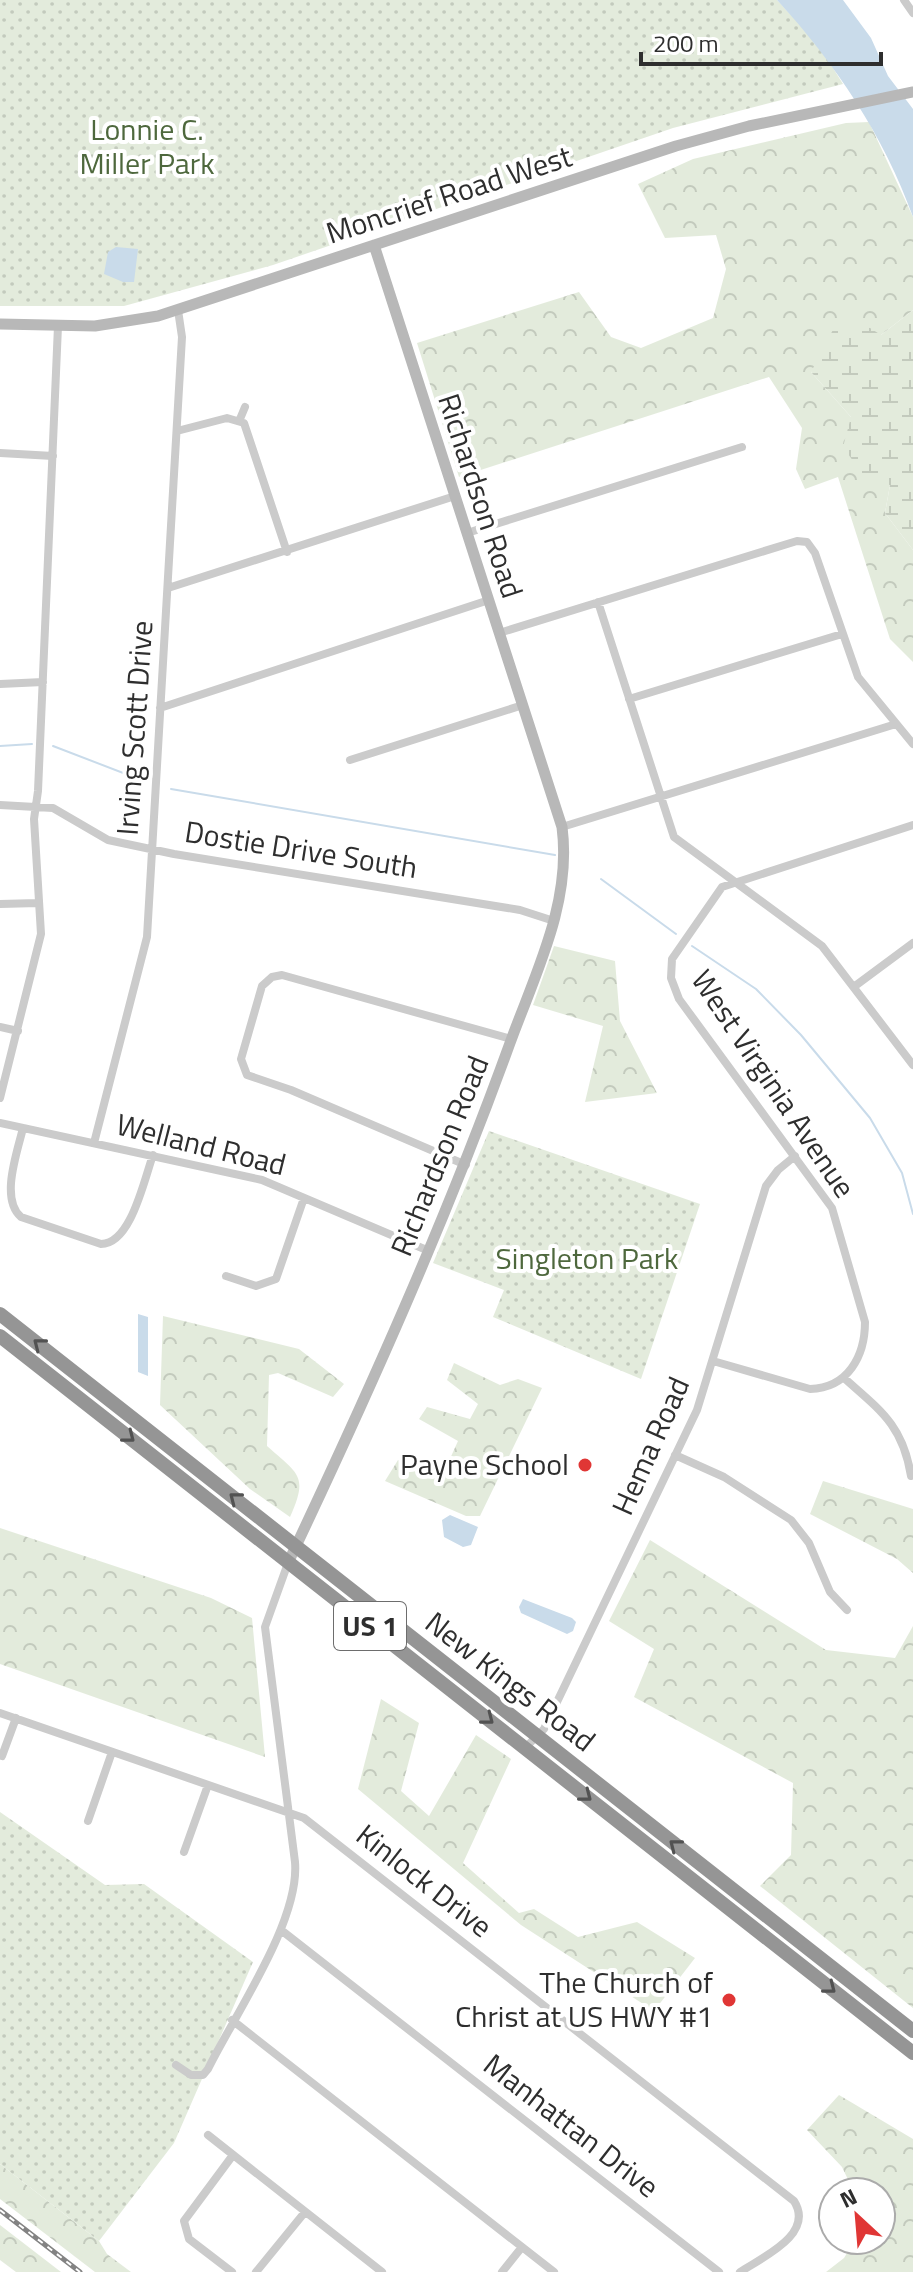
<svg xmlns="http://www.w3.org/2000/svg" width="913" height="2272" font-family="'Titillium Web',sans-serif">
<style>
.forest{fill:url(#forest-crowns)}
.wetland{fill:url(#wetland-marsh)}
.park{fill:url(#park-dots)}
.water{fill:#c9dbea}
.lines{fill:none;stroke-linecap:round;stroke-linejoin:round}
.stream{stroke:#c9dbea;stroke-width:2}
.street{stroke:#cbcbcb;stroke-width:8}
.secondary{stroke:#b8b8b8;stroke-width:11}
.highway{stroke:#959595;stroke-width:14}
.rail-casing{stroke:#838383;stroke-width:5}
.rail{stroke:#fff;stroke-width:2;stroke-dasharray:6;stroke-linecap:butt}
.oneway{stroke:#525252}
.poi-dot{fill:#e03635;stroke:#fff;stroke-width:3}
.labels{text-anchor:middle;stroke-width:8;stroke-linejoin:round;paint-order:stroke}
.shield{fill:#fff;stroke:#6d6d6d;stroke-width:2}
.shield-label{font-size:28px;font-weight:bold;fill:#2e2e2e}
.park-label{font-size:30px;fill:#4e683d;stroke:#fff}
.street-label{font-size:30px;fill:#2e2e2e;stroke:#fff}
.poi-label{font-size:30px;fill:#2e2e2e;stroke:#fff;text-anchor:end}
</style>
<defs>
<pattern id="forest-crowns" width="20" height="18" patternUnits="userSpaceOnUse" patternTransform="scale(2)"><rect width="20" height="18" fill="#e3ebdc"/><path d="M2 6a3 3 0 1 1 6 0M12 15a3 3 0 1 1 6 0" fill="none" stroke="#c3cabd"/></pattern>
<pattern id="wetland-marsh" width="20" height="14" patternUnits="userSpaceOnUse" patternTransform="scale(2)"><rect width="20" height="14" fill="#e3ebdc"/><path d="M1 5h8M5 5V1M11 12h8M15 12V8" fill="none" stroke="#c3cabd"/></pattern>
<pattern id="park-dots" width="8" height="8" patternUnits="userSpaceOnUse" patternTransform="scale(2)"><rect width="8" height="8" fill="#e3ebdc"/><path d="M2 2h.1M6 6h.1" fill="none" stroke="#c3cabd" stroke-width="1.8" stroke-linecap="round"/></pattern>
</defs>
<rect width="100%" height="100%" fill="#fff"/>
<!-- forest -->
<path class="forest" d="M869,122L913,217V310L881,335L811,372L851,417L890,485L885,513L913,550V662L890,639L838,477L805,489L796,469L802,428L769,377L459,477L417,343L579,292L611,337L641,348L713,318L726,269L716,235L665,238L638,184L693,159L846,123Z
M554,946L615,961L620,1021L657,1093L585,1102L603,1026L533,1005Z
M163,1316L299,1349L344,1384L333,1397L278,1373L269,1375L267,1446C298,1474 309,1475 290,1517L250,1489L160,1405Z
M454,1363L500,1385L518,1379L542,1388L480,1516H466L385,1481L398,1460L444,1472L458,1441L419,1419L427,1407L470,1419L478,1404L447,1380Z
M823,1481L913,1509V1573L897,1559L810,1514Z
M0,1528L211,1598L252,1618L265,1757L0,1664Z
M650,1540L826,1650L895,1658L913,1626V2008L760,1886L791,1855L793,1783L634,1697L654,1649L609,1621Z
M381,1699L419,1723L401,1791L429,1816L476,1735L511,1759L463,1863L519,1913L534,1909L578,1937L637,1922L695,1958L654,2011L521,1925L358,1789Z
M839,2095L913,2139V2272H826L844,2258L855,2240H881V2192H854L842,2167L807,2130Z
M0,2164L99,2241L107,2254L131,2272H95L0,2199Z
M0,2225L61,2272H16L0,2260Z"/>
<!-- wetland -->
<path class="wetland" d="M913,310V550L885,513L890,485L869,483L843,447L851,417L811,372L837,322L870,328L881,335Z"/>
<!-- park -->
<path class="park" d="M0,0H777L818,44L843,84L673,128L273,265L124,306H0Z
M489,1131L700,1204L641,1379L493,1317L504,1290L433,1263Z
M0,1812L105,1885L144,1884L253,1962L174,2143L99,2241L0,2164Z"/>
<!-- water -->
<path class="water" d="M777,0H843L871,38L888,76L913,109V217C884,136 835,63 777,0Z
M116,247L138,249L134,282H123L104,274L108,252Z
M138,1314L148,1317V1376L138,1372Z
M450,1515L478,1527L471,1545L463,1547L444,1537L442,1520Z
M523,1599L572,1618L576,1622L573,1631L567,1634L521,1613L519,1607Z"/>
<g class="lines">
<!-- stream -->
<path class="stream" d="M0,746L32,744
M53,746L144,781
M171,789L555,855
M601,879L676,934
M692,946L756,989L801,1035L870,1118L902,1173L913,1214"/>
<!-- street -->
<path class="street" d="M904,0L913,13
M240,419L245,407
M177,431L227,418L244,423L287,552
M0,453L53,456
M467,533L742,447
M168,588L455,496
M598,602L674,837L822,946L913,1065
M499,633L797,541L807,542L815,553L858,677L913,744
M0,684L43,682
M629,699L842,634
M160,708L489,600
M350,760L523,705
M0,805L53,808L108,840L174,854L520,910L554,921
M562,827L896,724
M0,904L38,903
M855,986L913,943
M0,1027L18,1031
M0,1098L41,934L34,819L38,791L58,326
M0,1123L262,1180L429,1251
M23,1128C17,1153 0,1199 21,1217L101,1244C131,1244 144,1180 153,1155
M94,1143L147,937L182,337L178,310
M466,1165L291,1090L247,1075L241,1059L262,986L272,977L282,975L511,1039
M226,1276L256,1286L276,1279L304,1198
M713,1361L810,1389C848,1388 865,1356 865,1322L832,1208L679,999L671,978L672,959L722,887L913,825
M844,1378C880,1410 903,1425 911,1476
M675,1455L724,1477L791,1520L809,1543L830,1592L847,1610
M0,1713L304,1818L794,2201C815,2234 763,2257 740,2272
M525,1748L544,1729L697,1410L766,1186L778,1170L795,1156
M2,1756L16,1718
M88,1821L112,1752
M184,1852L208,1785
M281,1930L719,2272
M232,2020L554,2272
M176,2065L191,2075H203L208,2069C235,2014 300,1921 295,1862L265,1627L288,1563
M208,2135L382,2272
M232,2272L189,2239L184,2221L233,2155
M256,2272L305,2212
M502,2272L522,2247"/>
<!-- secondary -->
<path class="secondary" d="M0,324L95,326L158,316L676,146L749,126L913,92
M288,1563C369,1392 446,1220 510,1043C535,974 572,903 562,827L374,245"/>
<!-- highway -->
<path class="highway" d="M0,1314L913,2031
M0,1336L913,2053"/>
<!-- rail casing -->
<g class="rail-casing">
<path id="rail" d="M0,2210L80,2272"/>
</g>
<!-- rail -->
<use href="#rail" class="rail"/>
</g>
<!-- one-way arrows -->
<defs><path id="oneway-chevron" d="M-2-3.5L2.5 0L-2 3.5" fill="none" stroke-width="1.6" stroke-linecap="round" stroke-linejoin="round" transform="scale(2)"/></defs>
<g class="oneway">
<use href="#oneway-chevron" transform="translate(39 1344) rotate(-142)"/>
<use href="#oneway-chevron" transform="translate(129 1437) rotate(38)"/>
<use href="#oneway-chevron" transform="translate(235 1498) rotate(-142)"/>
<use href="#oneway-chevron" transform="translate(488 1719) rotate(38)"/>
<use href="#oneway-chevron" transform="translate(586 1796) rotate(38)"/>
<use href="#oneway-chevron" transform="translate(675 1845) rotate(-142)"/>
<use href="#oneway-chevron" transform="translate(830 1988) rotate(38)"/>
</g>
<!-- markers -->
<g class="poi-dot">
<circle cx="585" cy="1465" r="8"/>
<circle cx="729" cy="2000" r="8"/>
</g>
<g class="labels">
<!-- shield labels -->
<rect class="shield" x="334" y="1602" width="72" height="48" rx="6"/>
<g class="shield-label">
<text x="370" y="1636">US 1</text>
</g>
<!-- park labels -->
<g class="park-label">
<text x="147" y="140">Lonnie C.<tspan x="147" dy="34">Miller Park</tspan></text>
<text x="587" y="1269">Singleton Park</text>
</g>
<!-- street labels -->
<g class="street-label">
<text transform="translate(449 195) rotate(-18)" y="10">Moncrief Road West</text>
<text transform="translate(480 496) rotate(72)" y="10">Richardson Road</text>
<text transform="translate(135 728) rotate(-86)" y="10">Irving Scott Drive</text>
<text transform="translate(301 850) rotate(9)" y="10">Dostie Drive South</text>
<text transform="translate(773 1084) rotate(56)" y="10">West Virginia Avenue</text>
<text transform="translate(201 1145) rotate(14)" y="10">Welland Road</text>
<text transform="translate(440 1156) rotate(-68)" y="10">Richardson Road</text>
<text transform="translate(651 1446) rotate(-66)" y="10">Hema Road</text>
<text transform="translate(510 1682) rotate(38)" y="10">New Kings Road</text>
<text transform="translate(424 1881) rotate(38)" y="10">Kinlock Drive</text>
<text transform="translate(571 2126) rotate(38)" y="10">Manhattan Drive</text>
</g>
<!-- poi labels -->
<g class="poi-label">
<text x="569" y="1475">Payne School</text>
<text x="713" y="1993">The Church of<tspan x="713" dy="34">Christ at US HWY #1</tspan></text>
</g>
</g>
<!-- north arrow -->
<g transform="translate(857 2216) rotate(334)"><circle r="38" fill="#ffffff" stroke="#ababab" stroke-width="2"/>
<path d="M0-6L14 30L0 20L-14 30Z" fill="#e03635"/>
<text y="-12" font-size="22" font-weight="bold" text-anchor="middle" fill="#2e2e2e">N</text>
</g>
<!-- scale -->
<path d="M641 52v12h240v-12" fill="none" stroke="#2e2e2e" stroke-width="4"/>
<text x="653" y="52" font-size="24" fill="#2e2e2e" stroke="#ffffff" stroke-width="6" paint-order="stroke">200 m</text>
</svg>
